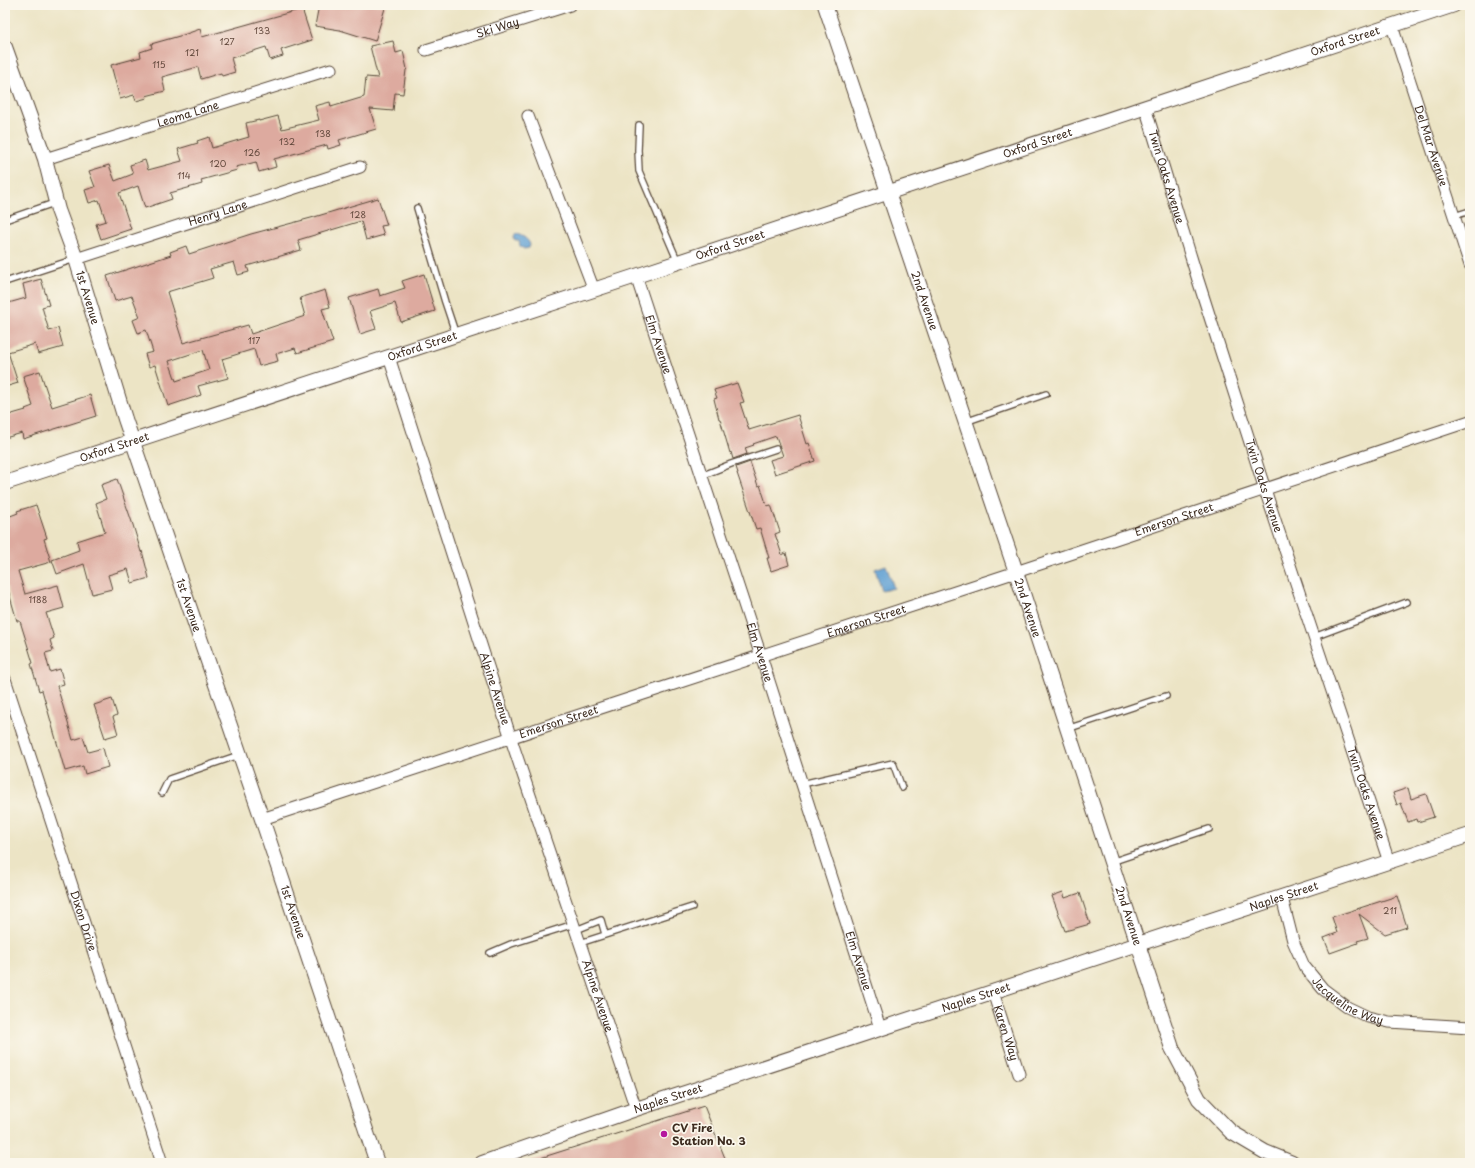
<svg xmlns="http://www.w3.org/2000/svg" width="1475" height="1168" font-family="'Playpen Sans',sans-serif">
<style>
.water{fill:#61a0d3;stroke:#4e6578}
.building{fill:#ddaa9f;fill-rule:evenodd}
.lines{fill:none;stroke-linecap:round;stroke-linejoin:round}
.service-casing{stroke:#564637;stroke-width:8}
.minor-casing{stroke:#564637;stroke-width:13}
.tertiary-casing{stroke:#564637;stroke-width:16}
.service{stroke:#fff;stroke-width:5.5}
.minor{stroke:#fff;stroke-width:11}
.tertiary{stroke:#fff;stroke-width:14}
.poi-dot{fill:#b5179e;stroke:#fbf7ec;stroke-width:1.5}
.labels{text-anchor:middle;stroke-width:3.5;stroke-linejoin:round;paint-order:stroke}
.number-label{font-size:9px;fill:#644a3e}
.street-label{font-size:11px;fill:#3b2a1e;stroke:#fbf7ec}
.poi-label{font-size:11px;font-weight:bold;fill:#3b2a1e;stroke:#fbf7ec;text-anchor:start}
</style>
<rect width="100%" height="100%" fill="#fbf7ec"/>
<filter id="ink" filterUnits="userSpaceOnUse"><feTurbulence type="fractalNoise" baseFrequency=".025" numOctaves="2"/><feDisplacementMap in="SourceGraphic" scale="8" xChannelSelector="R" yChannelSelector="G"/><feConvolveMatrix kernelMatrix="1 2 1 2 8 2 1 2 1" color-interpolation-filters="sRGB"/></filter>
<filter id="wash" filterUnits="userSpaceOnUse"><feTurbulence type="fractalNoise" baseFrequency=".012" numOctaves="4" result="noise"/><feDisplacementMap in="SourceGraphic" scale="16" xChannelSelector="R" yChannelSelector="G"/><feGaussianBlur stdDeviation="0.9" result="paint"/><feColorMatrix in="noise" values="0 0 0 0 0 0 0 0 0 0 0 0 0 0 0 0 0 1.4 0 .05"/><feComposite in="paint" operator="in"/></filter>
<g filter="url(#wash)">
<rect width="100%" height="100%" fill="#ece4c5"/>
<!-- water -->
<path class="water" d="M515,234C520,234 529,239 530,245L529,248L524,249L520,246L519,241H515L514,238Z
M886,565L894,588L882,591L875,569Z"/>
<g id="blocks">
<!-- building -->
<path class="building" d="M319,5H386L375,41L340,30L315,26Z
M302,9L312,40L281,50L283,56L270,60L266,47L231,58L235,72L222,76L221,73L201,79L198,67L162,77L165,91L146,96L147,98L136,101L134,95L120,99L111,65L141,57L140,52L152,48L151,44L183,35L200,29L202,37Z
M393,41L396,53L403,51L407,69L406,70L403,94L395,93L393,111L370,109L376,129L339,140L341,145L328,149L327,145L274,159L276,167L259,172L256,162L236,167L237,170L201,180L202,184L170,193L172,199L145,208L138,186L119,193L131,229L101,239L96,224L106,221L99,200L89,203L85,190L95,187L89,171L109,165L115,181L133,174L130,165L145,160L148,170L182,161L178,149L198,143L197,141L209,137L212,148L249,137L246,123L259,120V121L278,116L282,129L319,120L315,106L330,102L331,107L364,97L366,77L378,78L370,46Z
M378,198L387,225L381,226L384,235L366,240L361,221L298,240L301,250L247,266L249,272L238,275L234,262L210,269L213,278L167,292L183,343L248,325L251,334L305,316L300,298L325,290L330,307L322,309L333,342L297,353L295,348L276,354L278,361L259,366L254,349L222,359L228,378L198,386L201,395L168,406L155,365L149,367L145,354L153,352L146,330L138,333L133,320L140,317L132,296L115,301L107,276L171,255L170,252L186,246L189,254L251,234L311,218ZM203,350L209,370L176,381L169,361Z
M424,274L435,311L401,322L395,303L370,311L376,329L360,334L349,298L378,289L380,296L405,288L402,281Z
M41,279L49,305L42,307L49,331L58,328L63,347L38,354L35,344L8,352L18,383L5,387V304L26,298L23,284Z
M40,371L52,407L90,395L96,416L23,439L22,433L5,438V416L26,410L25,409L33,406L23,376Z
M737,383L744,402L740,403L749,430L798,415L807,444L809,443L815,461L775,474L770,460L783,456L776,436L753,444L754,445L745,448L747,454L733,459L731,452L730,453L720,419H719L714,399L717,398L714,390Z
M750,462L758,486L760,485L767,506L771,505L780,532L775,534L782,555L786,553L789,565L771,571L767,558H769L760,528L756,529L737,473H738L736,467Z
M117,479L133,525L141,552L142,551L149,578L132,583L128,569L108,575L112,589L92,594L84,564L57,574L52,560L79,550L77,541L105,532L96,503L106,499L101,485Z
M36,505L47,538L44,539L51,562L18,571L25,594L58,585L64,608L46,613L54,638L50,640L53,651L45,653L50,672L60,669L64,684L57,686L73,740L83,737L88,752L103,748L108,767L85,774L83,766L65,771L42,690L39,691L31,664L33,663L20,621H17L7,586L5,587V518L18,513L17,511Z
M112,699L117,715L113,717L118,734L105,738L94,705Z
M1408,788L1411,799L1426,794L1434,817L1418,822L1417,819L1408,822L1401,803L1397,805L1393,793Z
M1063,892L1065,898L1080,893L1090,924L1065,931L1052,896Z
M1397,896L1407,927L1385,934L1359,914L1368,938L1357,941L1358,943L1330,953L1324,938L1337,933L1332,917Z
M704,1106L727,1163H531V1161Z"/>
</g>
</g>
<g filter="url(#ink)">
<use href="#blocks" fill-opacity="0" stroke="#564637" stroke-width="1"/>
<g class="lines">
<!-- service casing -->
<g class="service-casing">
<path id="service" d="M639,125L638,150L639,171L678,262
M417,208L445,302L456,335
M1454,216L1470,211
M5,220L57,202
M5,282L75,259
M965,422L1046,394
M701,476L731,464L776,449
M1314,637L1407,602
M1067,729L1166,696
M802,784L893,763L902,788
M162,793L169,779L239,755
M1111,862L1209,829
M576,930L601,920L605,934
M580,943L692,907
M490,953L511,944L574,924"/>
</g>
<!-- minor casing -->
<g class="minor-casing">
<g id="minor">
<path id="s1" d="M1392,26L1470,265"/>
<path id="s2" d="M426,50L570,5"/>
<path id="s3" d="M1145,107L1198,280L1270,505L1389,862"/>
<path d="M528,116L594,290"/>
<path id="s4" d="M45,159L331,69"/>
<path id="s5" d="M76,259L360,167"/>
<path id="s6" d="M636,276L761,656L880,1028"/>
<path id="s7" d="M389,357L514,748L636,1109"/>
<path id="s8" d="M5,679L162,1163"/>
<path id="s9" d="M262,819L1016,572L1470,421"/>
<path id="s10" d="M1282,898L1293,941L1304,966L1323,989L1347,1007L1368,1017L1389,1022L1470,1027"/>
<path id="s11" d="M993,992L1019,1074"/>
</g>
</g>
<!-- tertiary casing -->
<g class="tertiary-casing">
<g id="tertiary">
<path id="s12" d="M825,5L1016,572L1172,1048L1199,1099L1231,1132L1265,1152L1292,1163"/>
<path id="s13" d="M5,47L45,159L58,210L76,259L125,419L262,819L377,1163"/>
<path id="s14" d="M5,483L636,276L1454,5"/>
<path id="s15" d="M482,1163L636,1109L1470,835"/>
</g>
</g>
<!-- service -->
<use href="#service" class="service"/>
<!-- minor -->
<use href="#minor" class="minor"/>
<!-- tertiary -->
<use href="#tertiary" class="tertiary"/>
</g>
</g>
<!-- markers -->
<circle class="poi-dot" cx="664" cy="1134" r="4"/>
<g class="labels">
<!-- number labels -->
<g class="number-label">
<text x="262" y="34">133</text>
<text x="227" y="45">127</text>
<text x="192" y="56">121</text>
<text x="159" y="68">115</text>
<text x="323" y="137">138</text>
<text x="287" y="145">132</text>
<text x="252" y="156">126</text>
<text x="218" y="167">120</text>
<text x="184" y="179">114</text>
<text x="358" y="218">128</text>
<text x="254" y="344">117</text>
<text x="38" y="603">1188</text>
<text x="1390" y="914">211</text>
</g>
<!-- street labels -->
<g class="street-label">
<text dy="4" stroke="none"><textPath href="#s2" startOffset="75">Ski Way</textPath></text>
<text dy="4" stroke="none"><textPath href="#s14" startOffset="1411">Oxford Street</textPath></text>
<text dy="4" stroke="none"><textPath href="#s4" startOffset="150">Leoma Lane</textPath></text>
<text dy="4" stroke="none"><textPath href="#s14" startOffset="1087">Oxford Street</textPath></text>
<text dy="4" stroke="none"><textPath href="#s1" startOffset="126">Del Mar Avenue</textPath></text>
<text dy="4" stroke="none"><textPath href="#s3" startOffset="73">Twin Oaks Avenue</textPath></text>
<text dy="4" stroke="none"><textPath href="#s5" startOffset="149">Henry Lane</textPath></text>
<text dy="4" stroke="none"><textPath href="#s14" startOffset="763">Oxford Street</textPath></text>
<text dy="4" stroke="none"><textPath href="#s13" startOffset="264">1st Avenue</textPath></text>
<text dy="4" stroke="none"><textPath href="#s12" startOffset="312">2nd Avenue</textPath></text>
<text dy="4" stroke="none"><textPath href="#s6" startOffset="72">Elm Avenue</textPath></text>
<text dy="4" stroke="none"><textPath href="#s14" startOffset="439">Oxford Street</textPath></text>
<text dy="4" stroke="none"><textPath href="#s14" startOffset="115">Oxford Street</textPath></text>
<text dy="4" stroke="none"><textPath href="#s3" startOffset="397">Twin Oaks Avenue</textPath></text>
<text dy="4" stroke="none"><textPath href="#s9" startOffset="960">Emerson Street</textPath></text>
<text dy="4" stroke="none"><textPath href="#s13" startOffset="588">1st Avenue</textPath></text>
<text dy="4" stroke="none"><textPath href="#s12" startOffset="636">2nd Avenue</textPath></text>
<text dy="4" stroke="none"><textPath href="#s9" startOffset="636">Emerson Street</textPath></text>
<text dy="4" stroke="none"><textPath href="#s6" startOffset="396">Elm Avenue</textPath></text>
<text dy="4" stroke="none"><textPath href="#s7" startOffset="348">Alpine Avenue</textPath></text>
<text dy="4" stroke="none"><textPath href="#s9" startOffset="312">Emerson Street</textPath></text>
<text dy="4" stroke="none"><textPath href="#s3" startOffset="721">Twin Oaks Avenue</textPath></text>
<text dy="4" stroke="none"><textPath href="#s15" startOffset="845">Naples Street</textPath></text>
<text dy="4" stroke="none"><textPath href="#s13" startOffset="912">1st Avenue</textPath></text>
<text dy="4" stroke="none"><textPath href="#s12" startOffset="960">2nd Avenue</textPath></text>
<text dy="4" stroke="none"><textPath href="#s8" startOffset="254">Dixon Drive</textPath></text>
<text dy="4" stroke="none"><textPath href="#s6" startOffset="720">Elm Avenue</textPath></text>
<text dy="4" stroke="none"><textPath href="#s7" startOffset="672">Alpine Avenue</textPath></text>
<text dy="4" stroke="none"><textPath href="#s15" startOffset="521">Naples Street</textPath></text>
<text dy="4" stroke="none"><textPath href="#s10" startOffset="129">Jacqueline Way</textPath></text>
<text dy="4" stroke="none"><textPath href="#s11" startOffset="43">Karen Way</textPath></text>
<text dy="4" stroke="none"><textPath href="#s15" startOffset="197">Naples Street</textPath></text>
</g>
<!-- poi labels -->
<g class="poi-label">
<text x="672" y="1132">CV Fire<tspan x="672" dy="13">Station No. 3</tspan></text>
</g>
</g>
<!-- margin -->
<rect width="1475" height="1168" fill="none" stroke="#fbf7ec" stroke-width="20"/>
</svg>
